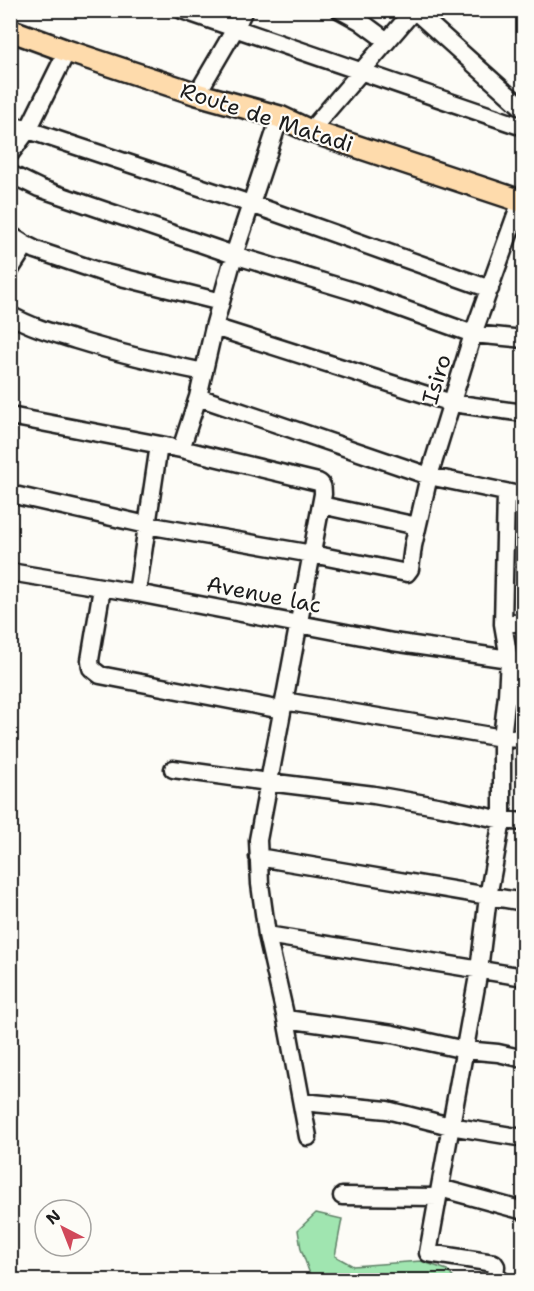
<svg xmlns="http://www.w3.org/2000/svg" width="534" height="1291" font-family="'Shantell Sans',sans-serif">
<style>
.green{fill:#a0e5b0;stroke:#5e8066;stroke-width:1.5}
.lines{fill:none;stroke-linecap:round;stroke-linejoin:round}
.minor-casing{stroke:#1c1c1c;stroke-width:21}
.major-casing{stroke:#1c1c1c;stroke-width:26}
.minor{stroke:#fdfcf7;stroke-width:16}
.major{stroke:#fedbac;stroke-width:21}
.labels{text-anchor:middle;stroke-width:4.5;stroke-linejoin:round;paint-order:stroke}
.street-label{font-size:22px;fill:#1c1c1c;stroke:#fdfcf7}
</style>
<rect width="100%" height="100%" fill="#fdfcf7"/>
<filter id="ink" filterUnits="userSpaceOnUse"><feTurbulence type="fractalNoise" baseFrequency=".0167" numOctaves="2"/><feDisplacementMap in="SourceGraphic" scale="12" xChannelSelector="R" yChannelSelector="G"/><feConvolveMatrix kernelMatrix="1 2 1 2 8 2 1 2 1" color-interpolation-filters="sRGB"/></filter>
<g filter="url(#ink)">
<!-- green -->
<path class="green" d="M316,1213L342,1219L335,1256L353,1266L421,1261L447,1270L455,1280H312L301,1249L298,1230Z"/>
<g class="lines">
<!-- minor casing -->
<g class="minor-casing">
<path id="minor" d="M182,10L517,125L524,124
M340,10L360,21L387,41
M414,10L524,109
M197,94L235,29L244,10
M10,124L251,204L490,289
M310,131L414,10
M10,154L28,130L67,51
M10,174L39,188L234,255L356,292L473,334L524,339
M10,235L26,245L36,250L101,272L221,302
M10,270L26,245
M10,315C31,327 53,333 76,340C118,353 160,363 204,372
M214,327L452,403L524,413
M198,397L429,476L524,496
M10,416L181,449L318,482C323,484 323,489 323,494L258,840L260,884L267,935L286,1019L308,1137
M181,449L198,397L214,327L234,255L280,117
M10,494L147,525L312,554L407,573L410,569L413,546L429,476L473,334L521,201
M321,505L417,526
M10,572L137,593L393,642L509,659
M102,588L90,660L91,668L100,675L282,710
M137,593L159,445
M503,624L524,622
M507,695H524
M284,701L502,738L524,739
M173,769L268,782L374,795L442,807L502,820L524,822
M258,857L524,902
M267,935L524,977
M286,1019L393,1034L465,1050L498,1053L524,1059
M302,1102L387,1110L450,1126L524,1138
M440,1188L524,1211
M342,1196L438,1197
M501,1280L495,1277L496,1266L494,1263L428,1253L479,970L488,897L502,820V738L507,695L509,659L503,624L506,493"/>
</g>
<!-- major casing -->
<g class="major-casing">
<path id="major" d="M10,30L67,51L197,94L280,117L310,131L524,202"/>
</g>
<!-- minor -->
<use href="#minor" class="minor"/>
<!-- major -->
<use href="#major" class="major"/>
</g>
</g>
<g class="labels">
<!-- street labels -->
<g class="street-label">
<text transform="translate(267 117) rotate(18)" y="8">Route de Matadi</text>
<text transform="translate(436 379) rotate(-73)" y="8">Isiro</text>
<text transform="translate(264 594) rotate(11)" y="8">Avenue lac</text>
</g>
</g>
<!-- margin -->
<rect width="534" height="1291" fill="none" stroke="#fdfcf7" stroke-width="36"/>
<rect x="18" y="18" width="498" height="1255" fill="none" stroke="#1c1c1c" stroke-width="2" filter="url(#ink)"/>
<!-- north arrow -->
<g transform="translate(63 1228) rotate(318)"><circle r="28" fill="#fdfcf7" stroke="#a3a29f" stroke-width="1.5"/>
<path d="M0-4.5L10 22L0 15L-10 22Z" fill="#d1495b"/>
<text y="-9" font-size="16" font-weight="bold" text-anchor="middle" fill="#1c1c1c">N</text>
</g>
</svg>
